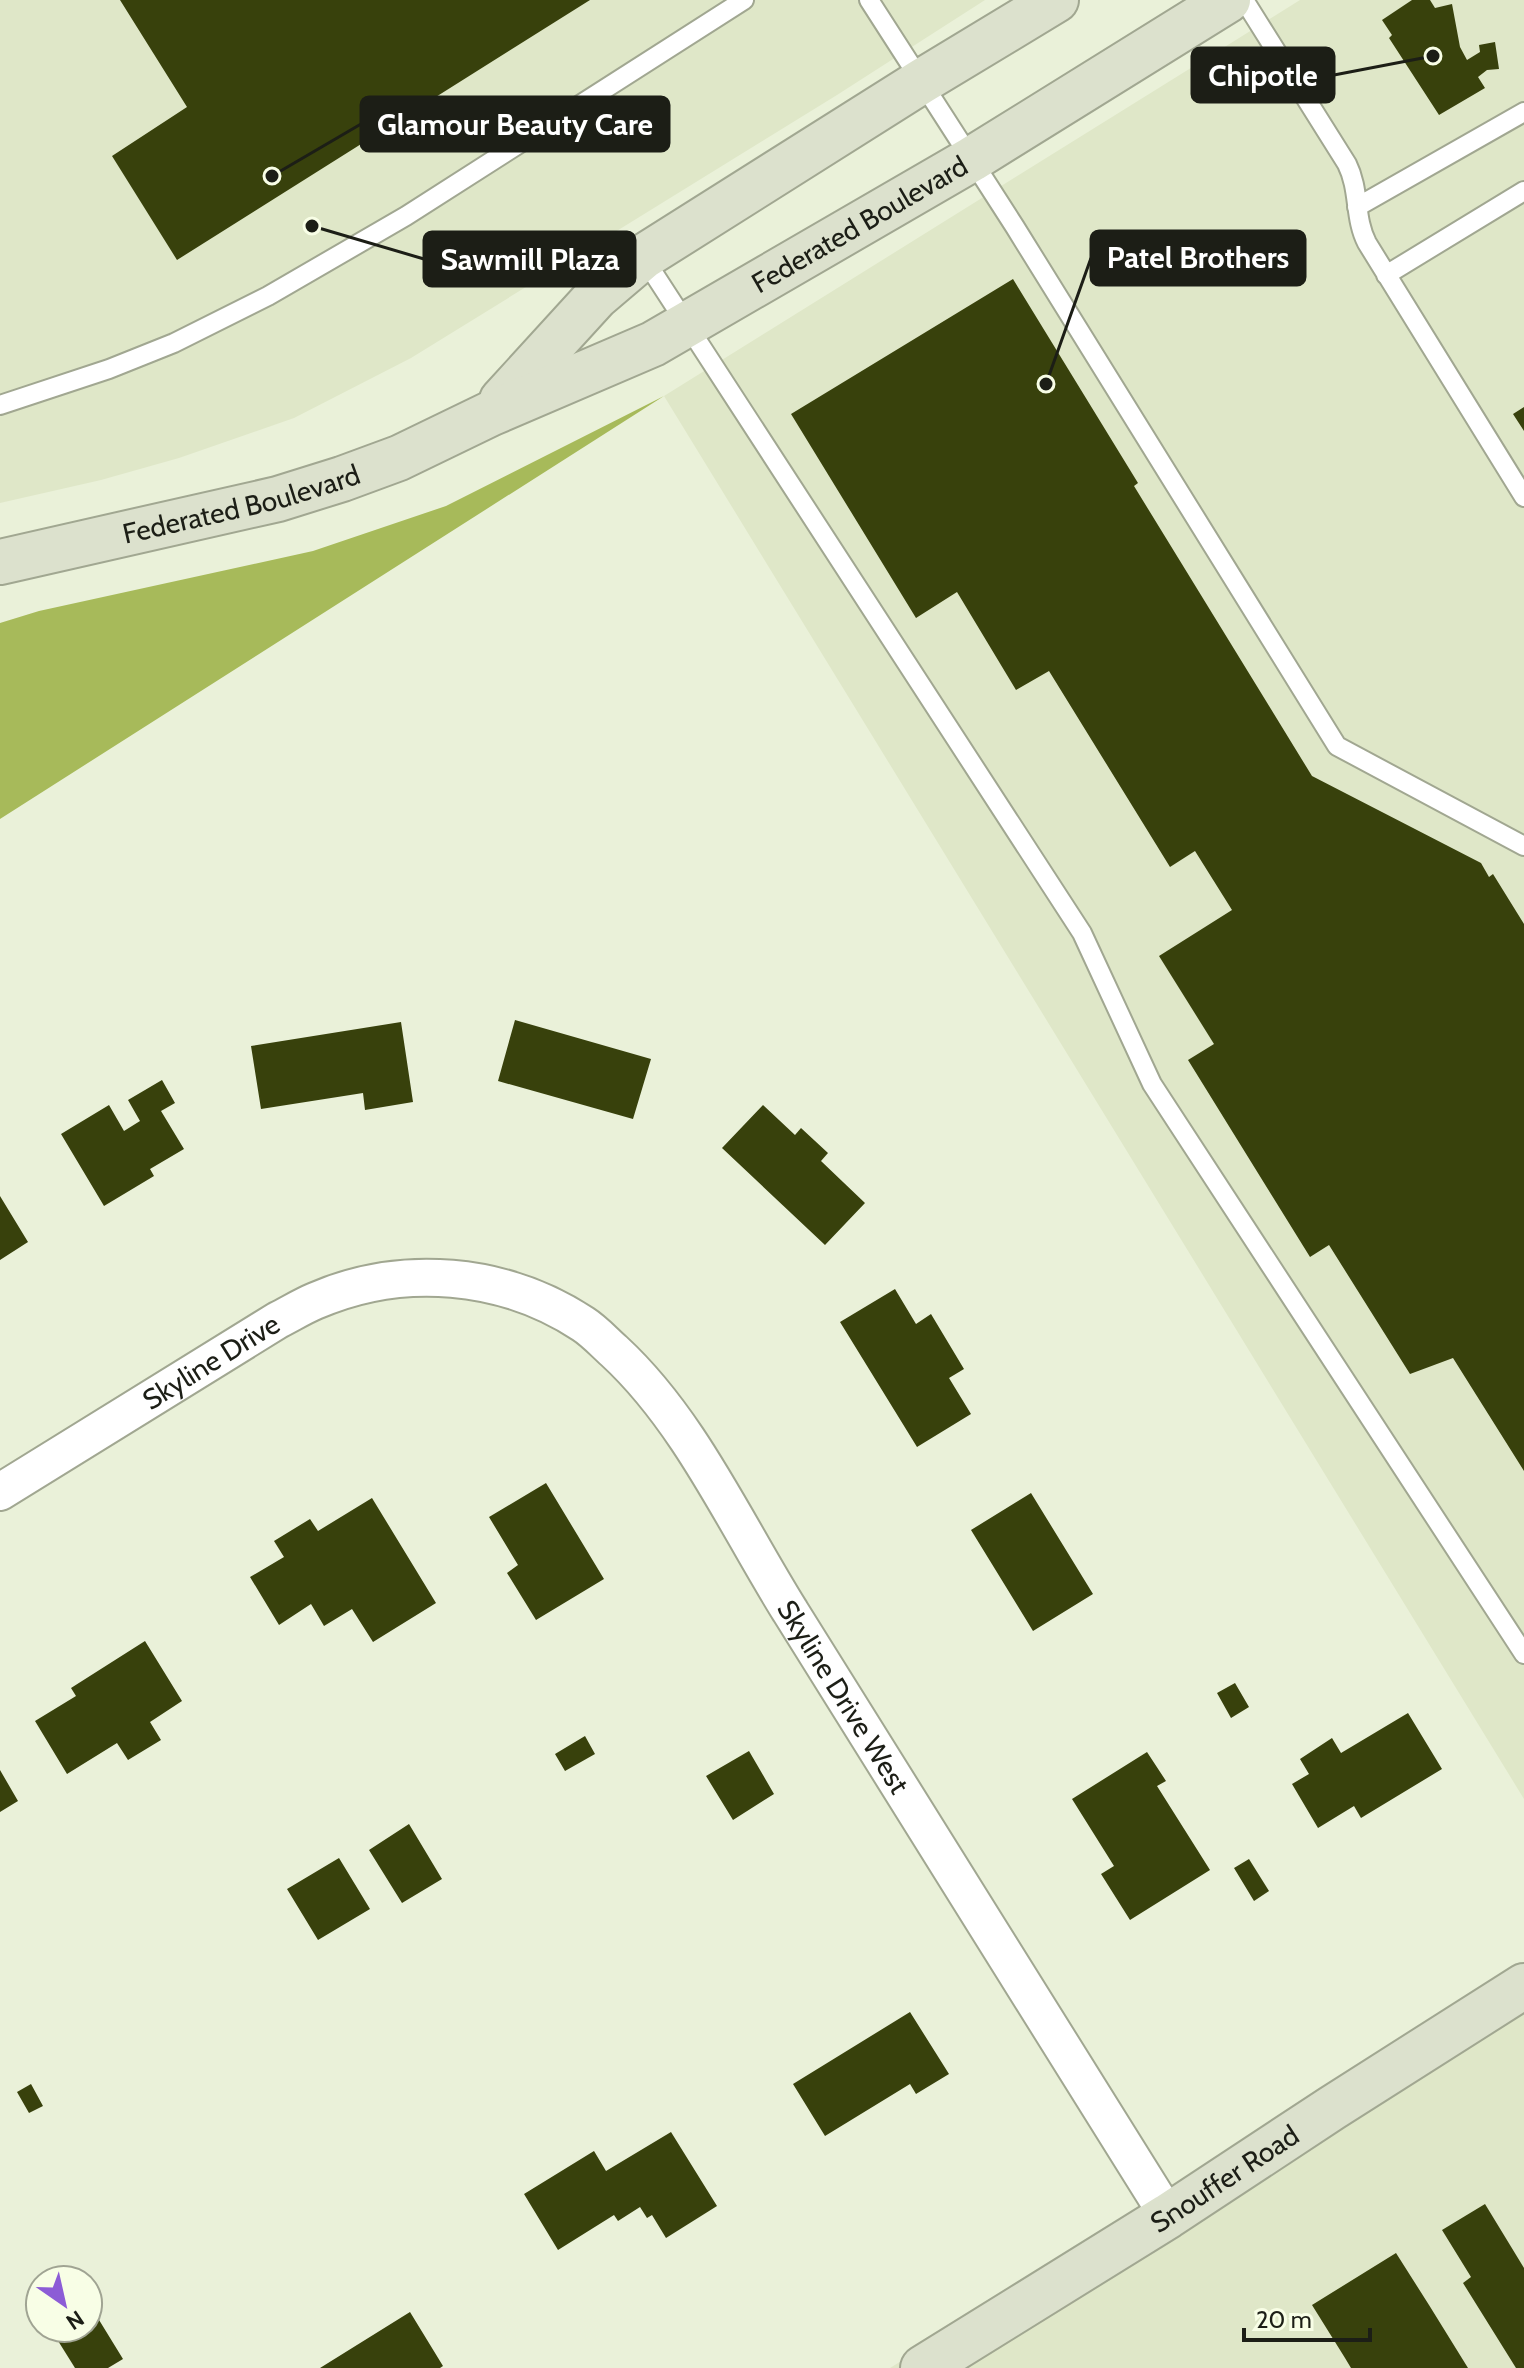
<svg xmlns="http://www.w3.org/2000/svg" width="1524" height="2368" font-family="Cabin,sans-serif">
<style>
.built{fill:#dfe7c8}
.forest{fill:#a7ba5a}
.building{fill:#38410c}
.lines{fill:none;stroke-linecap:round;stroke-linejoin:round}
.service-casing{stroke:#a1a791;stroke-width:22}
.minor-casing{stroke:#a1a791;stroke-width:40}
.secondary-casing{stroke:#a1a791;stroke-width:48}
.service{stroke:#fff;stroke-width:18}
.minor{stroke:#fff;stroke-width:36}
.secondary{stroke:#dce1cd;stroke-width:44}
.labels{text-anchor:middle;stroke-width:8;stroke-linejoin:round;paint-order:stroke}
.street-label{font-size:28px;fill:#1c1e16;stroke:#f8fee6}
.leader{fill:none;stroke:#1c1e16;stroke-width:3}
.callout-dot{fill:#1c1e16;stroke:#f8fee6;stroke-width:3}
.callout{fill:#1c1e16;stroke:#1c1e16;stroke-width:3}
.callout-label{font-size:30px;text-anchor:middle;font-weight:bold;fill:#fff}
</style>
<rect width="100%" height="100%" fill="#eaf1d9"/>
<!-- built -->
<path class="built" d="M0,0H985L837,95L411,358L294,418L179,458L101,480L0,503Z
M1300,0H1524V1799L664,396Z
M1524,1972V2368H890Z"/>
<!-- forest -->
<path class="forest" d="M664,396L0,819V623L39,611L313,551L446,506Z"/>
<!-- building -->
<path class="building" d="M120,0H590L177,260L112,156L187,107Z
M1412,0H1430L1435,8L1452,4L1460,47L1467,60L1480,52L1479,45L1495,42L1499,69L1487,70L1478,77L1485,88L1439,115L1389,38L1392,35L1382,20Z
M1013,279L1138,483L1134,486L1312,776L1481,863L1489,877L1493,874L1524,924V1471L1453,1358L1410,1374L1329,1245L1310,1257L1188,1060L1214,1044L1159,956L1232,910L1195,851L1170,867L1049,671L1016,690L957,592L916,618L791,414Z
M1524,407V431L1513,414Z
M515,1020L651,1059L633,1119L498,1081Z
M401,1022L413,1102L365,1110L363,1093L261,1109L251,1046Z
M162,1080L175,1103L161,1111L184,1149L150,1169L154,1176L104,1206L61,1134L109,1105L124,1131L140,1121L128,1100Z
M763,1105L795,1135L801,1128L828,1153L821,1161L865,1203L825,1245L722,1148Z
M0,1196L28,1242L0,1260Z
M895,1289L916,1324L931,1314L964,1369L949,1378L971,1414L917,1447L840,1322Z
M546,1483L604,1579L536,1620L507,1573L518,1565L489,1517Z
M1031,1493L1093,1594L1033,1631L971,1530Z
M372,1498L436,1603L373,1642L352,1609L324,1626L311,1604L279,1625L250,1577L284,1557L274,1541L310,1519L318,1531Z
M145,1641L182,1701L150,1722L161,1740L128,1760L117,1743L67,1774L35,1721L76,1696L71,1688Z
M1235,1683L1249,1707L1231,1718L1217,1693Z
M1408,1713L1442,1769L1361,1818L1354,1806L1318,1828L1292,1784L1309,1774L1300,1759L1332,1738L1341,1753Z
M585,1736L595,1754L565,1771L555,1754Z
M749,1751L774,1794L733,1820L706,1776Z
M1147,1752L1166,1781L1157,1786L1210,1870L1130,1920L1101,1874L1114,1866L1072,1799Z
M0,1770L18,1801L0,1812Z
M409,1824L442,1879L402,1903L369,1850Z
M339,1858L370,1909L318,1940L287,1889Z
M1249,1859L1269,1891L1254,1901L1234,1868Z
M910,2012L949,2074L916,2094L910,2084L825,2136L793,2084Z
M31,2084L43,2106L29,2113L17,2092Z
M671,2132L717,2206L666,2238L652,2215L647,2218L640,2207L618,2221L614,2215L558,2250L524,2194L594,2151L606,2171Z
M1485,2204L1524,2268V2368H1516L1463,2283L1471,2277L1442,2230Z
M1396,2253L1429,2305L1468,2368H1351L1345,2358L1312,2305Z
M88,2302L123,2359L108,2368H75L50,2328H88Z
M410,2312L443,2366L440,2368H320Z"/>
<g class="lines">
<!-- service casing -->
<g class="service-casing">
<path id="service" d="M869,0L1015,227L1337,746L1524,846
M1244,0L1347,164C1360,190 1354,218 1367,243L1524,497
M1357,207L1524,112
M643,257L1082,933L1152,1084L1524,1654
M1386,275L1524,191
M0,405L109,369L174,343L268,296L406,216L744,0"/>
</g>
<!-- minor casing -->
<g class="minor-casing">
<g id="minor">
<path id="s1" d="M0,1492L278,1320C290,1314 303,1306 315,1301C402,1263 504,1272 583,1324C594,1331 604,1342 614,1351C690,1421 736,1525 790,1611C916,1813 1042,2015 1168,2216"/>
</g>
</g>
<!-- secondary casing -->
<g class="secondary-casing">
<g id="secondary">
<path d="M502,400L596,297L643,257L922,81L1056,0"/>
<path id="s2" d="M0,562L278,499L342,479L399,458L492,413L653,344L972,159L1228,0"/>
<path id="s3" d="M923,2368L1168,2216L1332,2108L1524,1986"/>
</g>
</g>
<!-- service -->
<use href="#service" class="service"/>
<!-- minor -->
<use href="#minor" class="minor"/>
<!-- secondary -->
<use href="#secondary" class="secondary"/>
</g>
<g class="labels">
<!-- street labels -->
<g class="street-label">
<text dy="10" stroke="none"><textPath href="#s2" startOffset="930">Federated Boulevard</textPath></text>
<text dy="10" stroke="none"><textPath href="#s2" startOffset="248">Federated Boulevard</textPath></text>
<text dy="10" stroke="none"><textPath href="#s1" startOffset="248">Skyline Drive</textPath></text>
<text dy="10" stroke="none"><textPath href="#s1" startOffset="1106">Skyline Drive West</textPath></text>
<text dy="10" stroke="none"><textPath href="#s3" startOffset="356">Snouffer Road</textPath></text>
</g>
</g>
<!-- callouts -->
<path class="leader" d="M1433 56L1334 75M272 176L361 124M1046 384L1091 258M312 226L424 259"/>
<g class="callout-dot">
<circle cx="1433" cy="56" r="8"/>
<circle cx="272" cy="176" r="8"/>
<circle cx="1046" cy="384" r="8"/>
<circle cx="312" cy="226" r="8"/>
</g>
<g class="callout">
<rect x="1192" y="48" width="142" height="54" rx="8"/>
<rect x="361" y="97" width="308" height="54" rx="8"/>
<rect x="1091" y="231" width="214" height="54" rx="8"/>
<rect x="424" y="232" width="211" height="54" rx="8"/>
</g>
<g class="callout-label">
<text x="1263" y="86">Chipotle</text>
<text x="515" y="135">Glamour Beauty Care</text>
<text x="1198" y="268">Patel Brothers</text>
<text x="530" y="270">Sawmill Plaza</text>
</g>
<!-- north arrow -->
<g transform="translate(64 2304) rotate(146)"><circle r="38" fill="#f8fee6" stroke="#a0a493" stroke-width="2"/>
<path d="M0-6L14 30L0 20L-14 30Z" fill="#8c5cd6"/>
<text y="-12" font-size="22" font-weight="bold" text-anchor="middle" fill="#1c1e16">N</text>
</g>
<!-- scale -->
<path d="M1244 2328v12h126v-12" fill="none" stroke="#1c1e16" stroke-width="4"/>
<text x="1256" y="2328" font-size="24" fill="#1c1e16" stroke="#f8fee6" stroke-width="6" paint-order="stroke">20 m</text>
</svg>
